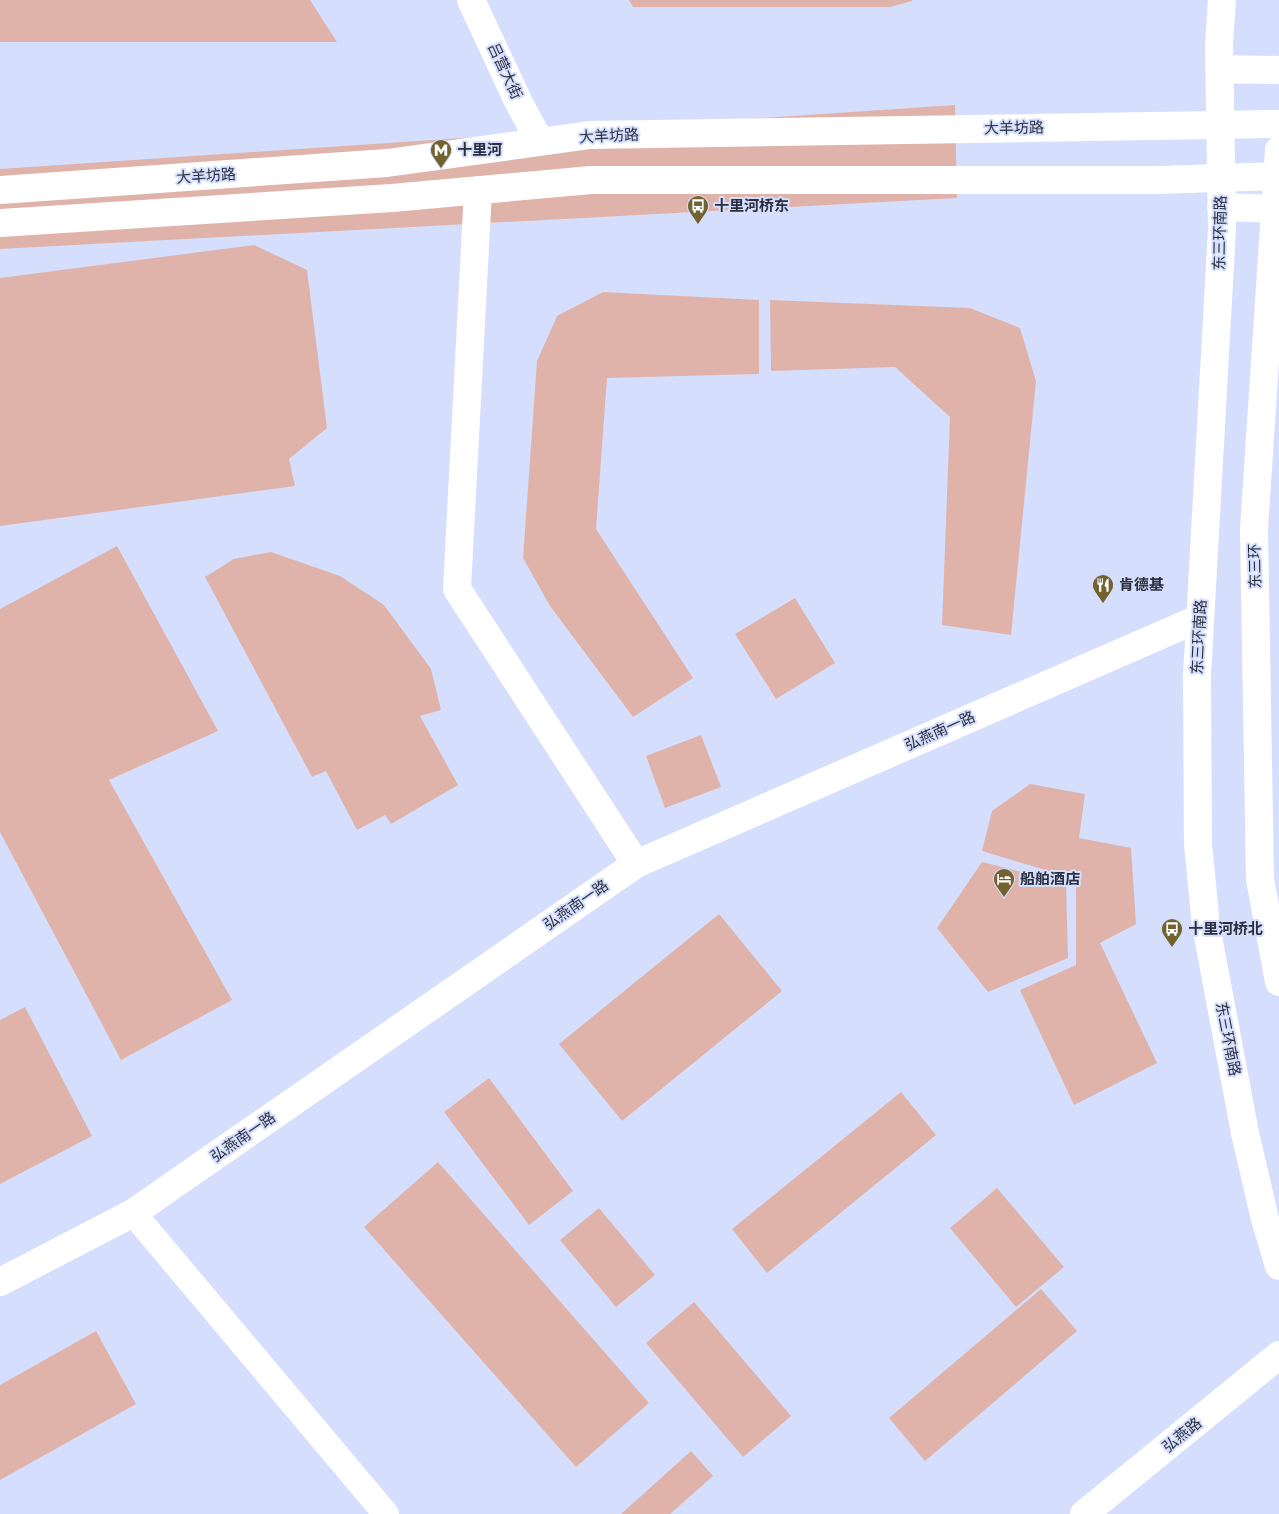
<svg xmlns="http://www.w3.org/2000/svg" width="1279" height="1514" font-family="'Asap Condensed','Noto Sans SC',sans-serif">
<style>
.building{fill:#e0b3aa}
.lines{fill:none;stroke-linecap:round;stroke-linejoin:round}
.street{stroke:#fff;stroke-width:26}
.secondary{stroke:#fff;stroke-width:28}
.highway{stroke:#fff;stroke-width:28}
.labels{text-anchor:middle;stroke-width:4;stroke-linejoin:round;paint-order:stroke}
.street-label{font-size:15px;fill:#2a2e3d;stroke:#d5dffd}
.poi-label{font-size:15px;font-weight:bold;fill:#2a2e3d;stroke:#d5dffd;text-anchor:start}
</style>
<rect width="100%" height="100%" fill="#d5dffd"/>
<!-- building -->
<path class="building" d="M0,0H310L337,42H0Z
M629,0H912V1L890,7H633Z
M955,105L957,198L0,249V169Z
M254,245L307,270L327,428L289,459L295,486L0,526V278Z
M603,292L759,300V374L607,378L596,529L693,678L633,717L550,606L523,558L537,361L557,316Z
M770,300L970,308L1020,328L1036,381L1011,635L942,625L950,417L895,367L771,371Z
M117,546L218,731L109,780L232,1000L121,1060L0,832V609Z
M271,552L340,576L384,605L431,669L441,710L420,716L458,785L391,824L385,815L357,830L326,771L312,777L205,577L234,559Z
M795,598L835,663L776,699L735,634Z
M701,735L721,787L665,808L646,756Z
M1030,784L1085,794L1079,838L1131,848L1136,924L1100,943L1157,1063L1074,1105L1020,990L1076,965V879L982,851L992,811Z
M982,862L1066,883L1068,958L988,992L937,928Z
M719,914L782,991L622,1121L559,1044Z
M25,1007L92,1136L0,1184V1020Z
M489,1078L573,1191L529,1225L444,1112Z
M901,1092L936,1135L767,1273L732,1229Z
M438,1162L649,1403L576,1467L364,1227Z
M997,1188L1064,1267L1016,1307L950,1228Z
M599,1208L655,1275L616,1307L560,1240Z
M1041,1289L1077,1331L925,1461L889,1418Z
M694,1302L791,1416L743,1457L646,1343Z
M96,1331L136,1404L0,1480V1385Z
M691,1451L713,1476L670,1514H621Z"/>
<g class="lines">
<!-- street -->
<path class="street" d="M133,1213L386,1514"/>
<!-- secondary -->
<path class="secondary" d="M471,0L518,101L540,142
M1222,0L1219,45L1222,229L1197,676L1198,844L1206,926L1245,1133L1265,1219L1279,1266
M1220,69L1279,70
M0,190L387,163L590,135L1279,124
M478,190L457,589L636,864
M1221,207L1279,209
M0,223L392,198L591,180H1158L1279,176
M0,1282L133,1213L636,864L1200,618
M1084,1514L1279,1355"/>
<!-- highway -->
<path class="highway" d="M1279,150L1254,529L1260,879L1279,982"/>
</g>
<!-- icons -->
<defs>
<g id="metro-pin" transform="scale(1.125)"><path d="M0 17L-7.5 6A9.5 9.5 0 1 1 7.5 6Z" fill="#726230" stroke="#d5dffd"/><path d="M-5.5 5V-5H-3L0 0L3-5H5.5V5H3V-.5L0 4L-3-.5V5Z" fill="#fff"/></g>
<g id="bus-pin" transform="scale(1.125)"><path d="M0 17L-7.5 6A9.5 9.5 0 1 1 7.5 6Z" fill="#726230" stroke="#d5dffd"/><path d="M-5-6H5V4H4V6H2V4H-2V6H-4V4H-5ZM-3.5-4V0h7V-4ZM-3.5 1.2v1.5H-2V1.2ZM2 1.2v1.5H3.5V1.2Z" fill="#fff"/></g>
<g id="restaurant-pin" transform="scale(1.125)"><path d="M0 17L-7.5 6A9.5 9.5 0 1 1 7.5 6Z" fill="#726230" stroke="#d5dffd"/><path d="M-5-6h1v4h1v-4h1v4h1v-4h1v5L-1.5 .5V6h-2V.5L-5-1ZM5-6V6H3V1.5H1.5Q1.5-4 5-6Z" fill="#fff"/></g>
<g id="hotel-pin" transform="scale(1.125)"><path d="M0 17L-7.5 6A9.5 9.5 0 1 1 7.5 6Z" fill="#726230" stroke="#d5dffd"/><path d="M-6-4.5h1.5V1H6V5H4.5V3h-9V5H-6ZM-4 0a1.8 1.8 0 1 1 3.6 0ZM.5 0V-2.5h3Q6-2.5 6 0Z" fill="#fff"/></g>
</defs>
<g fill-rule="evenodd">
<use href="#metro-pin" x="441" y="150"/>
<use href="#bus-pin" x="698" y="206"/>
<use href="#restaurant-pin" x="1103" y="585"/>
<use href="#hotel-pin" x="1004" y="879"/>
<use href="#bus-pin" x="1172" y="929"/>
</g>
<g class="labels">
<!-- street labels -->
<g class="street-label">
<text transform="translate(505 71) rotate(65)" y="5">吕营大街</text>
<text transform="translate(1014 128) rotate(-1)" y="5">大羊坊路</text>
<text transform="translate(609 136) rotate(-3)" y="5">大羊坊路</text>
<text transform="translate(206 176) rotate(-4)" y="5">大羊坊路</text>
<text transform="translate(1220 233) rotate(-89)" y="5">东三环南路</text>
<text transform="translate(1255 566) rotate(-91)" y="5">东三环</text>
<text transform="translate(1199 637) rotate(-87)" y="5">东三环南路</text>
<text transform="translate(940 731) rotate(-24)" y="5">弘燕南一路</text>
<text transform="translate(576 905) rotate(-35)" y="5">弘燕南一路</text>
<text transform="translate(1228 1039) rotate(79)" y="5">东三环南路</text>
<text transform="translate(243 1137) rotate(-35)" y="5">弘燕南一路</text>
<text transform="translate(1182 1435) rotate(-39)" y="5">弘燕路</text>
</g>
<!-- poi labels -->
<g class="poi-label">
<text x="457" y="155">十里河</text>
<text x="714" y="211">十里河桥东</text>
<text x="1119" y="590">肯德基</text>
<text x="1020" y="884">船舶酒店</text>
<text x="1188" y="934">十里河桥北</text>
</g>
</g>
</svg>
